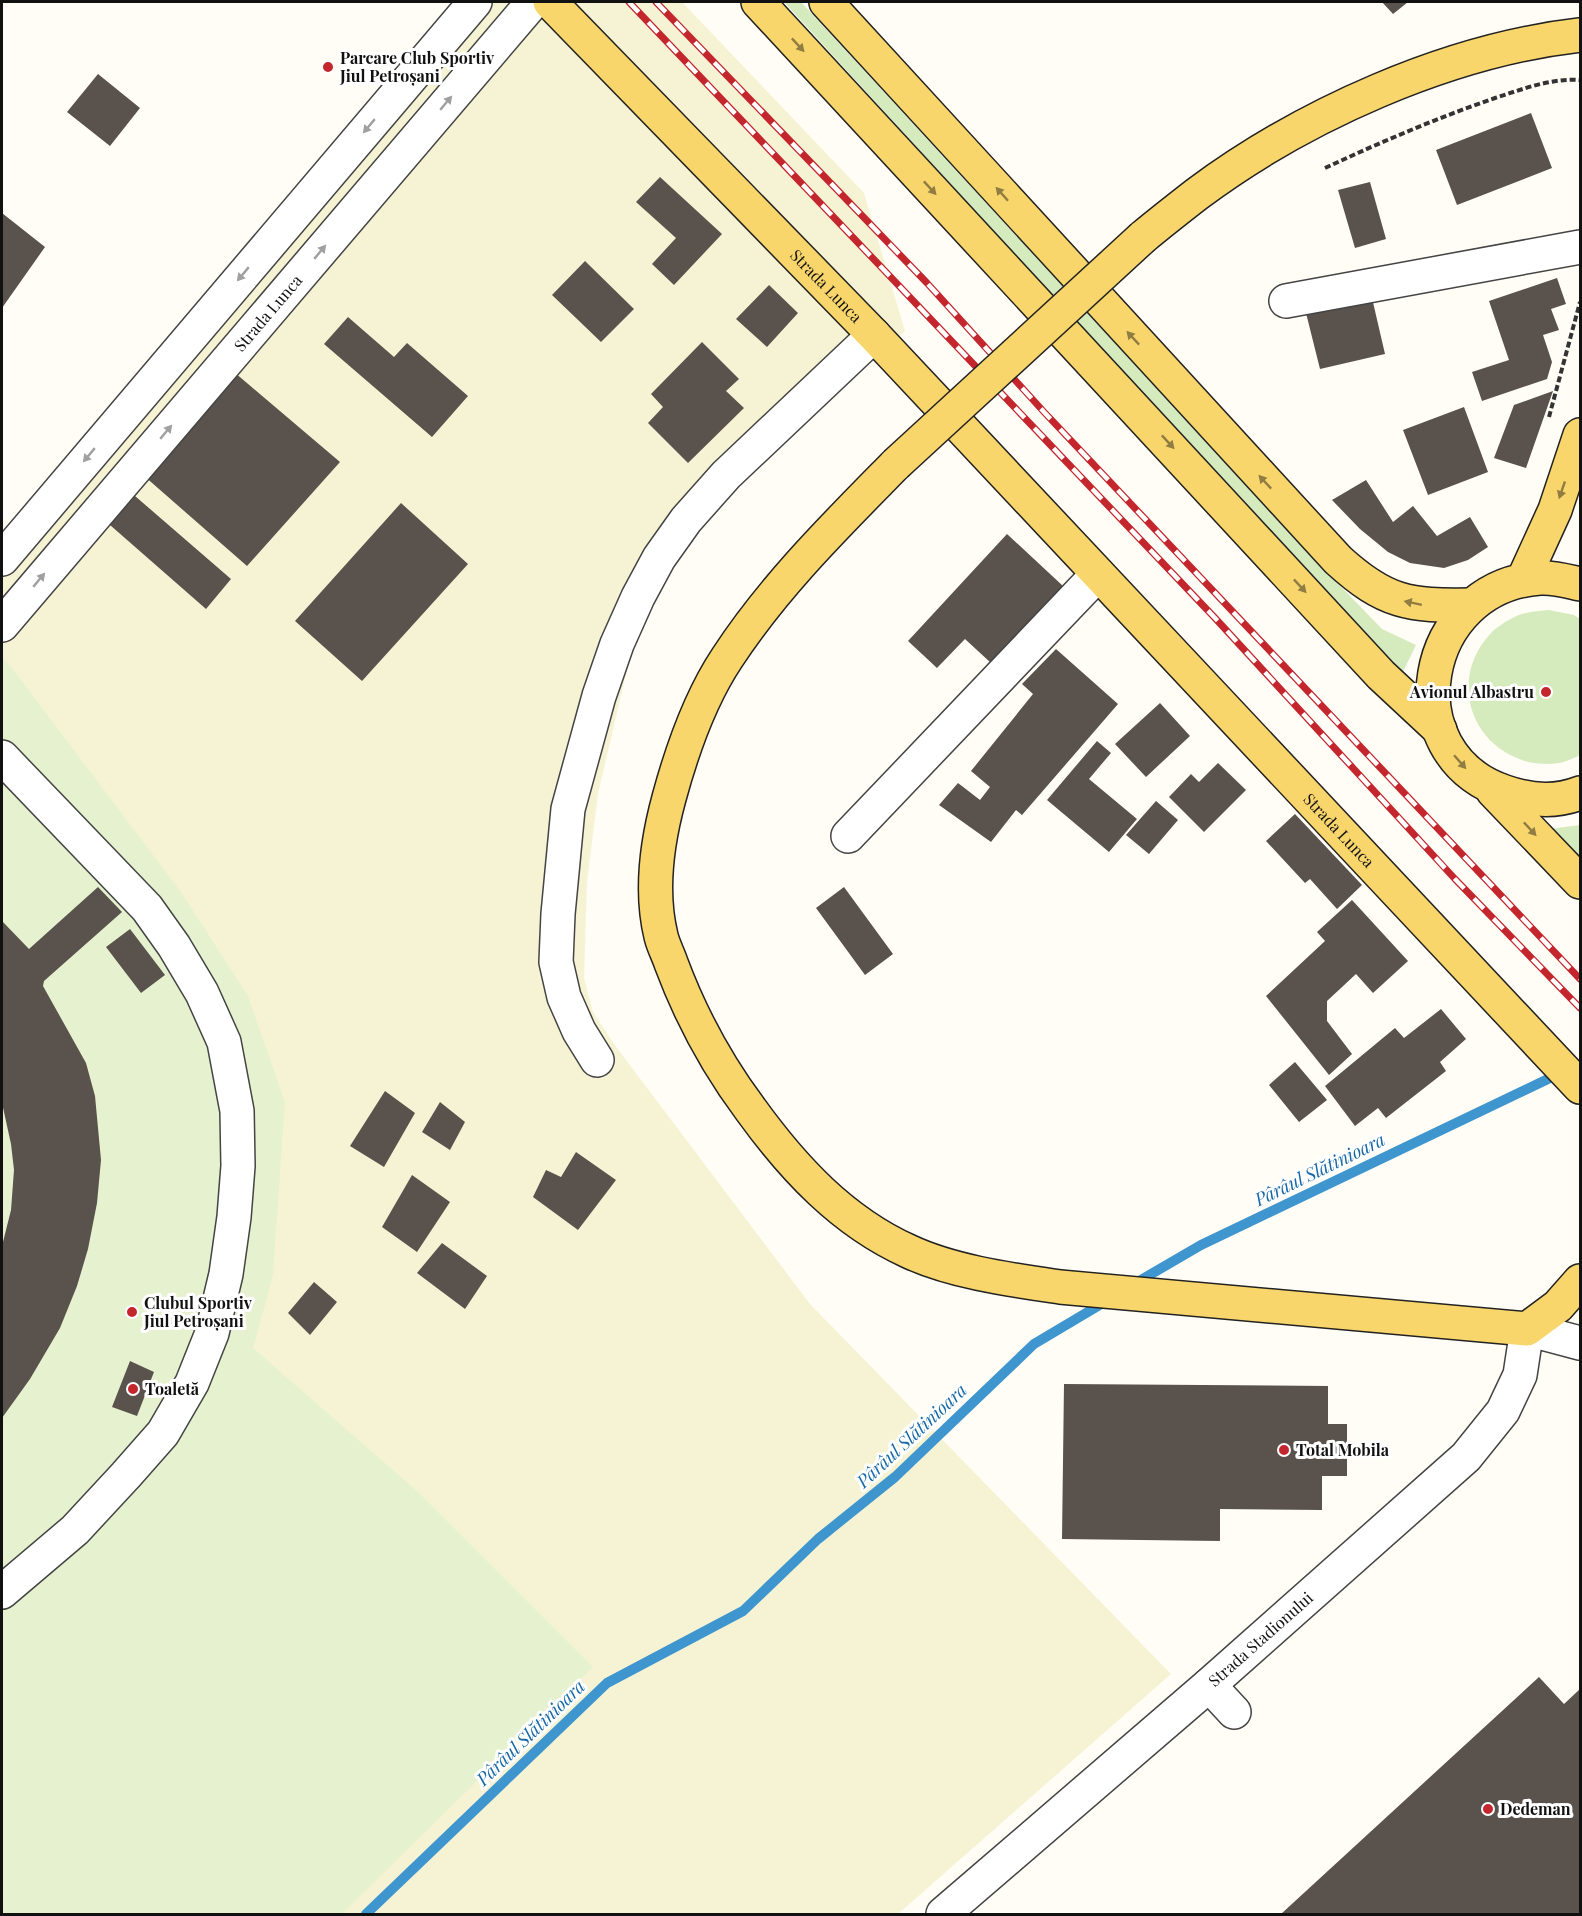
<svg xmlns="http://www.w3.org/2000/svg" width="1582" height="1916" font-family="'Playfair Display',serif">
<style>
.farmland{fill:#f6f3d4}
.green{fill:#d5ebbd}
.pitch{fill:#e6f2cf}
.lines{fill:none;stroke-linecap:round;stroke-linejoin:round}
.stream{stroke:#3f96cf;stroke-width:10}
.building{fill:#5a524d}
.minor-casing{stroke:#444;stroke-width:36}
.major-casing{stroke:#222;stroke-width:36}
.path{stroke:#333;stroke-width:4;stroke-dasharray:6 3;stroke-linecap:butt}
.minor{stroke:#fff;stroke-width:33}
.major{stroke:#f9d66b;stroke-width:33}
.rail-casing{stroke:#c4262e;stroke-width:7}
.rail{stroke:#fff;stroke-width:4.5;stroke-dasharray:14;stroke-linecap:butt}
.major-bridge-casing{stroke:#222;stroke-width:36;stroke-linecap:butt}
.major-bridge{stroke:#f9d66b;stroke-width:33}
.oneway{fill:#917d42}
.oneway2{fill:#a0a0a0}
.poi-dot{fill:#c4262e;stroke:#fff;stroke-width:2}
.labels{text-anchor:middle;stroke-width:6;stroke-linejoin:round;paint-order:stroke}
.poi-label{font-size:16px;font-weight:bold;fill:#111;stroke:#fff;text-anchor:start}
.street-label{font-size:16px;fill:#111;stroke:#fff}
.water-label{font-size:18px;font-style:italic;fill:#1768a6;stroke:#fff}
</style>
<rect width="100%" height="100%" fill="#fffdf5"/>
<!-- farmland -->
<path class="farmland" d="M462,2H682L864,193L905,331L811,414L695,529L662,578L633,644L598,794L587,882L584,978L593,1012L614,1044L810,1304L1171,1674L898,1914H2V538Z"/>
<!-- green -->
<path class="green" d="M784,2H801L1291,535L1382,629L1416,645L1401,676Z
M1549,610L1574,615L1580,619V755C1574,758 1566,762 1559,763C1547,765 1533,764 1522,760C1465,740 1450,672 1494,630C1503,623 1515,615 1526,613C1534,611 1542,611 1549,610Z
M1580,825V862L1549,829Z"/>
<!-- pitch -->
<path class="pitch" d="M2,657L15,672L181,892L248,996L285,1102L273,1276L253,1348L417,1491L593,1667L342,1914H2Z"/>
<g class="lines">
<!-- stream -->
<path class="stream" d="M1134,1284L1201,1245L1548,1079
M366,1914L607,1683L743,1611L818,1539L895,1477L1034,1344L1108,1300"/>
</g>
<!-- building -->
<path class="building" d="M1382,2H1408L1393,14Z
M98,74L140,108L110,146L67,112Z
M1531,113L1552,168L1457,205L1436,150Z
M660,177L722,234L674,285L652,264L676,238L636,202Z
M1370,182L1386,239L1355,248L1338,190Z
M2,213L45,247L2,308Z
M585,261L634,309L601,342L552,295Z
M1557,278L1566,304L1551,309L1559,330L1543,335L1552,362L1547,379L1482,401L1472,372L1509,360L1489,301Z
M769,285L798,313L767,347L736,319Z
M1372,298L1385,354L1320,369L1306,313Z
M348,317L394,357L407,343L468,396L432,437L324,344Z
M702,342L739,379L726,391L744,408L688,463L648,423L663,407L651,394Z
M234,372L340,462L247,566L143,475Z
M1553,391L1526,468L1494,458L1514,405Z
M1464,407L1488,472L1428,495L1403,430Z
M1366,480L1393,522L1413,506L1437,536L1470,517L1488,547L1468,560L1444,568L1410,563L1388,552L1360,529L1332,500Z
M135,496L231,579L206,609L110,525Z
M401,503L468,564L362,681L295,621Z
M1007,534L1063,586L991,663L965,639L937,668L908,641Z
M1056,649L1118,704L1022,815L1016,810L991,842L939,805L958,783L980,800L990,787L971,771L1033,694L1022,684Z
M1160,703L1190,736L1146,777L1115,744Z
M1097,741L1111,753L1089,779L1137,819L1109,852L1047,800Z
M1218,763L1246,790L1204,832L1169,797L1191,774L1199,782Z
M1156,801L1178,820L1149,854L1126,835Z
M1295,814L1362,885L1337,909L1310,879L1305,883L1266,841Z
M98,887L122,912L44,981L43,986L86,1063L95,1096L101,1160L97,1203L88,1249L77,1286L60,1328L30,1379L2,1418V1246L11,1210L14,1170L11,1144L2,1103V921L29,949Z
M844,887L893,954L865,975L816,908Z
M1352,900L1408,961L1373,993L1356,974L1327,1001V1021L1352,1054L1329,1075L1266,996L1325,941L1317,932Z
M130,929L165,975L141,993L106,947Z
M1441,1009L1466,1039L1440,1062L1446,1071L1386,1118L1378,1108L1355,1126L1325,1086L1395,1028L1404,1038Z
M1295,1062L1327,1100L1299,1122L1269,1085Z
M385,1091L415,1113L384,1167L350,1146Z
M440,1102L465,1122L450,1150L422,1132Z
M576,1152L616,1180L578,1230L533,1197L546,1170L561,1177Z
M412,1175L450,1202L417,1252L382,1227Z
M442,1243L487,1276L465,1309L417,1273Z
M314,1282L337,1302L310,1335L288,1313Z
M130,1361L154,1372L137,1416L112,1407Z
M1064,1384L1328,1386V1424H1347V1476H1322V1510L1220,1509V1541L1062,1539Z
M1539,1677L1564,1704L1580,1689V1914H1281Z"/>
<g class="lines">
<!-- minor casing -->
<g class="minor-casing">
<g id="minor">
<path d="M1286,301L1580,247"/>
<path d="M2,559L475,2"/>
<path id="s1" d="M2,625L533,2"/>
<path d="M2,757L147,908L174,946L202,993L224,1042L237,1111L238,1166L234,1217L226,1274L212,1333L192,1383L163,1433L126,1475L75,1530L2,1592"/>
<path d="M848,836L1098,574"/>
<path d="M597,1060L579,1031L564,997L556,962L558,914L568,809L599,696L617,644L638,597L659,558L686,520L726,475L874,335"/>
<path d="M1209,1685L1234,1712"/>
<path id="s2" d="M943,1914L1209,1685L1466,1457L1503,1411L1520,1375L1527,1329L1580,1343"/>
</g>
</g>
<!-- major casing -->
<g class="major-casing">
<g id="major">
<path id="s3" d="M550,2L874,335L1580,1087"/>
<path d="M758,2L1381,675L1440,730"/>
<path d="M826,2L1338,560C1385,603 1409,606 1471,605"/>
<path d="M1143,237C1161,222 1179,208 1197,194C1303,115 1448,50 1580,35"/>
<path d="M896,464C836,525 774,586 727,658C699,700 682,750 669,798C657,842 650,891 661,936C663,945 668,954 671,963C690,1014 718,1066 751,1110C793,1168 842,1221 908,1251C952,1272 1012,1280 1060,1287L1527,1329L1558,1306L1580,1281"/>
<path d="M1523,580L1555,510L1580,435"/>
<path d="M1580,584C1567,581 1554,577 1540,578C1420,586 1391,754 1505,792C1531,801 1555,803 1580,793"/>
<path d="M1493,791L1580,882"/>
</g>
</g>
<!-- path -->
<path class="path" d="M1325,168C1381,142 1437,118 1495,98C1523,89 1551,78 1580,80
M1549,417L1580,302"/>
<!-- minor -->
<use href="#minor" class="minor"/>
<!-- major -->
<use href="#major" class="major"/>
<!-- rail casing -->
<g class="rail-casing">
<path id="rail" d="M629,2L1215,618L1455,879L1580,1008
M656,2L927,283L1044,412L1580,979"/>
</g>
<!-- rail -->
<use href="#rail" class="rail"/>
<!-- major-bridge casing -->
<g class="major-bridge-casing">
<path id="major-bridge" d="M896,464L1143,237"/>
</g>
<!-- major-bridge -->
<use href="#major-bridge" class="major-bridge"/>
</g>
<!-- one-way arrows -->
<defs><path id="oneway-solid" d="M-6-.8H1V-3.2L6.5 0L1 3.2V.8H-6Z" transform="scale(1.5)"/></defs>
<g class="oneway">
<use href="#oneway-solid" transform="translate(798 45) rotate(47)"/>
<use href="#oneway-solid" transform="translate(930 188) rotate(47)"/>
<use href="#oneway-solid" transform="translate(1002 194) rotate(-132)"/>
<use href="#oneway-solid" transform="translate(1133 338) rotate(-133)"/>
<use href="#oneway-solid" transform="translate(1168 442) rotate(47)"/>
<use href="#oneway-solid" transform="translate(1265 482) rotate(-133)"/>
<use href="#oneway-solid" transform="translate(1562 490) rotate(109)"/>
<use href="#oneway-solid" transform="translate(1300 586) rotate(47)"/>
<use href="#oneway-solid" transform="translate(1413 603) rotate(-168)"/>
<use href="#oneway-solid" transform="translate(1460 762) rotate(49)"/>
<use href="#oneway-solid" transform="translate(1530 829) rotate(47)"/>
</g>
<g class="oneway2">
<use href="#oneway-solid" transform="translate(446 103) rotate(-50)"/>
<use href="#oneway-solid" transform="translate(369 126) rotate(130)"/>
<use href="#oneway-solid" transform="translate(320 252) rotate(-50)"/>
<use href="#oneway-solid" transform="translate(243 274) rotate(130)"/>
<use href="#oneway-solid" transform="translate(166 432) rotate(-50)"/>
<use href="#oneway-solid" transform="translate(89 455) rotate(130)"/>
<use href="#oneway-solid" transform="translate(39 580) rotate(-50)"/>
</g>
<!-- markers -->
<g class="poi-dot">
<circle cx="328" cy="67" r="6"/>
<circle cx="1546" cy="692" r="6"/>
<circle cx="132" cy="1312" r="6"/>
<circle cx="133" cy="1389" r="6"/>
<circle cx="1284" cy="1450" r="6"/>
<circle cx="1488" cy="1809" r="6"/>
</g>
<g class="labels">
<!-- poi labels -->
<g class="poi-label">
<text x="340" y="64">Parcare Club Sportiv<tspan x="340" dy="18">Jiul Petroșani</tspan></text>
<text x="1534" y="698" text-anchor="end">Avionul Albastru</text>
<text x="144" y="1309">Clubul Sportiv<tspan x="144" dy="18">Jiul Petroșani</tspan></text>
<text x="145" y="1395">Toaletă</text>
<text x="1296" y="1456">Total Mobila</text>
<text x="1500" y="1815">Dedeman</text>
</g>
<!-- street labels -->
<g class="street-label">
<text dy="6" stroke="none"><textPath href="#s3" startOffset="396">Strada Lunca</textPath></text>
<text dy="6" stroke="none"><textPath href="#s1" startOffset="410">Strada Lunca</textPath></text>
<text dy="6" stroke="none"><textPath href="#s3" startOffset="1144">Strada Lunca</textPath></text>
<text dy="6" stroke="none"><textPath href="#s2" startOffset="420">Strada Stadionului</textPath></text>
</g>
<!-- water labels -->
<g class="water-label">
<text transform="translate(1320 1170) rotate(-26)" y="6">Pârâul Slătinioara</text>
<text transform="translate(912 1436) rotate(-43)" y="6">Pârâul Slătinioara</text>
<text transform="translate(531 1733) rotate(-44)" y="6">Pârâul Slătinioara</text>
</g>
</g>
<!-- border -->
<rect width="1582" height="1916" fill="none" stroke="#111111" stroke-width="6"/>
</svg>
